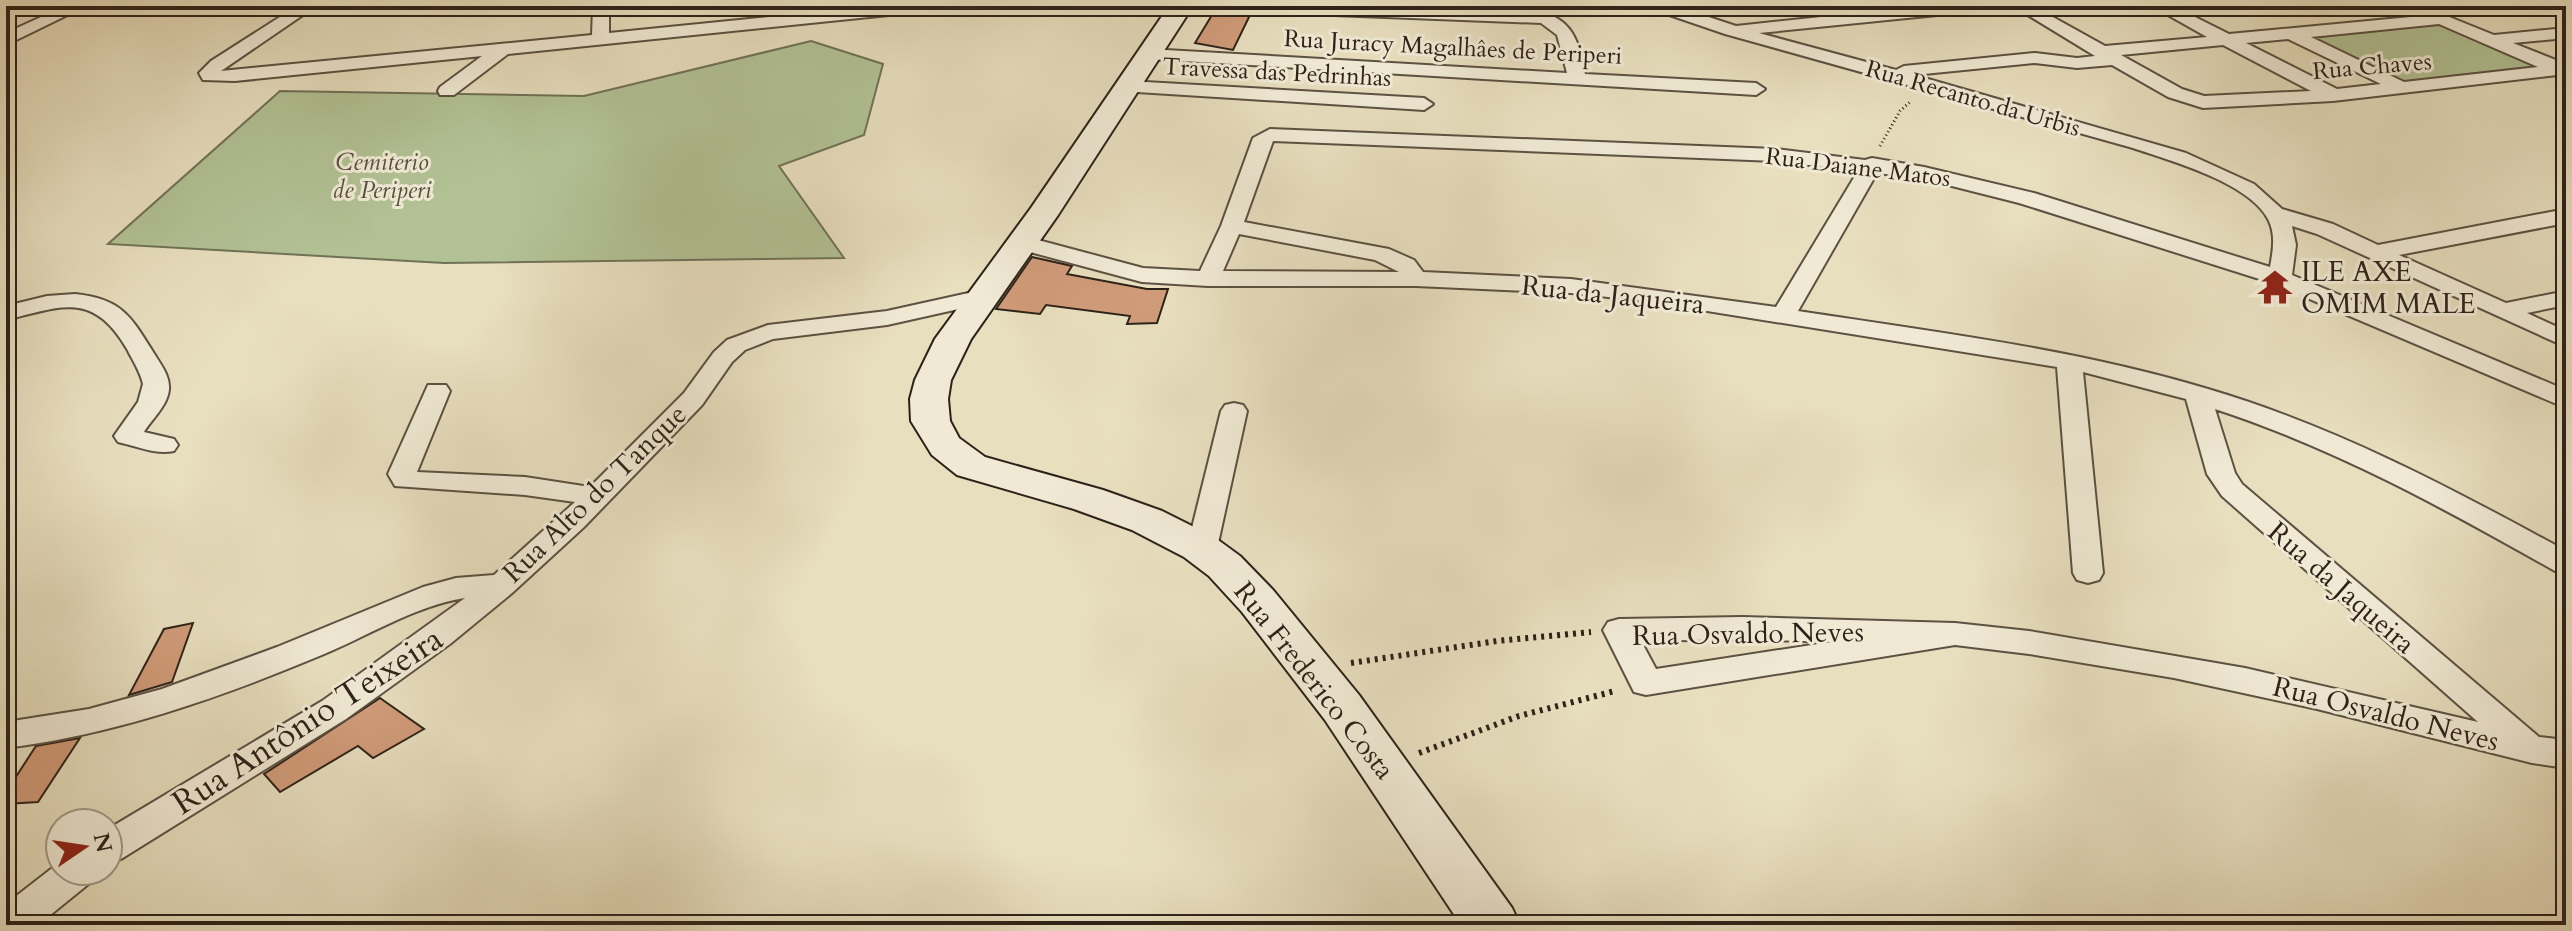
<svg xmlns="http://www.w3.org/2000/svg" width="2572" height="931" font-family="Cardo,serif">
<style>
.green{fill:#b2c295;stroke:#707257;stroke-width:2}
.building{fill:#d09b79;stroke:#2d2219;stroke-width:2}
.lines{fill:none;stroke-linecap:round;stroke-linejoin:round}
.street-casing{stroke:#5c5142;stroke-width:4}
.secondary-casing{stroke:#2d2219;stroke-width:4}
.path-far1{stroke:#2d2219;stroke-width:3;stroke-dasharray:1 3;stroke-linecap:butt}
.path{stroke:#2d2219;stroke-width:6;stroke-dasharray:3 5;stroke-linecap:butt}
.street{fill:#f0ead5;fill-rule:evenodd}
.secondary{fill:#f0ead5;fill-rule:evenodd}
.labels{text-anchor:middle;stroke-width:6;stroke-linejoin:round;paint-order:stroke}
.far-street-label{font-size:24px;fill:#2d2219;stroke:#f0ead5}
.far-park-label{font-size:24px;font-style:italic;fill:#55523e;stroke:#f0ead5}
.poi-label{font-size:28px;fill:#2d2219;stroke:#f0ead5;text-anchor:start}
.street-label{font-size:28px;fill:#2d2219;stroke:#f0ead5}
.near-street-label{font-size:34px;fill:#2d2219;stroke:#f0ead5}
</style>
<rect width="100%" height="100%" fill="#e8dfbf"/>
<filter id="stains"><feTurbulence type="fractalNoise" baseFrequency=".0025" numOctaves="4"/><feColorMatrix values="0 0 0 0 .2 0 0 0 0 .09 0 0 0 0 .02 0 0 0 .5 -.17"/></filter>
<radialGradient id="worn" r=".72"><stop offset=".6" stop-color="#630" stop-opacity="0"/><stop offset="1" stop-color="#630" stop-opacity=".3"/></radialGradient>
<!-- green -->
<path class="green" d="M2443,24L2543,66L2402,82L2308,38Z
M811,41L883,64L864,135L779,166L844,258L444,263L108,244L280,91L584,96Z"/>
<!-- building -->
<path class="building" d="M1215,10L1250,15L1233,50L1195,43Z
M1032,257L1072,266L1067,274L1147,289H1168L1157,323L1127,324L1130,316L1046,305L1040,314L996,309Z
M193,623L172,682L129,695L164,629Z
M380,698L424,729L373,758L358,746L280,792L264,774Z
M80,738L38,802L6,804V792L36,746Z"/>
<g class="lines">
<!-- street casing -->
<g class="street-casing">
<path id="street" d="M65,6H86L6,45V33Z
M297,6H316L221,71L592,35L593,6H609V33L879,6H936L928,11L508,54L454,95H440L438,91L440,87L482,56L235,81L203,80L199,73L211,61Z
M1223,6H1361L1544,13C1574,21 1580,46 1585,74L1756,83L1765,89L1756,95L1148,59L1139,54L1148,49L1567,73L1557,35L1541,23L1231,11Z
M1650,6H1675L1736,26L1926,6H1985L1977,11L1759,33L1896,70L1904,66L2035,53L2077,58L2095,56L2013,6H2033L2105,46L2207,37L2152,6H2173L2229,34L2421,16V9L2427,8L2494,35L2566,28V38L2513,43L2566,64V74L2333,101L2203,108L2168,97L2112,65L2077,68L2035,63L1914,75L2186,153L2254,184L2282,209L2333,224L2378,245L2566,209V223L2399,255L2506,303L2566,291V305L2527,313L2566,331V347L2317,234L2292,226L2296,245L2292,275L2566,390V408L2272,283L2019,203L1924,179L1877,173L1798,311C1936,332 2075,349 2208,389C2334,426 2451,488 2566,551V574L2555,571C2445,509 2337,449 2215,409L2235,473L2242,484L2539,737L2566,740V768L2532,763L2317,709L2174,678L2029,654L1955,645L1646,695L1634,692L1603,630L1608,622L1619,619L1742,617L1955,623L2029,631L2245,668L2478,722L2222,496L2207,474L2186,399L2083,372L2103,573L2099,580L2088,583L2077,580L2073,573L2057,367L1645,301L1571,293L1416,286H1208L1142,282L1015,248L1012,243L1023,236L1143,268L1200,271L1221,226L1253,138L1270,129L1775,149L1865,160L1872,158L1924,167L2034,193L2270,267C2273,251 2276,234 2268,219C2248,182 2171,161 2133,148L1725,34L1652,9ZM2439,24L2538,67L2404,82L2311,37ZM2288,39L2381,84L2337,89L2246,43ZM2223,45L2311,91L2204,96L2182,89L2121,55ZM1273,141L1775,161L1858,171L1776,307L1571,279L1423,272L1414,260L1389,249L1244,222ZM1239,234L1375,260L1399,272L1223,271ZM1742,639L1831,642L1656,669L1641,641Z
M1128,81L1424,98L1433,104L1424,110L1121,91L1119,87L1121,83Z
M982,290L990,292L994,297L990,302L887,325L773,339L745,350L732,362L702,405L584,527L512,593L450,644L346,719L121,859L108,864V829L322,701L465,598C413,606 365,638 317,657C216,699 115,734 6,748V722L89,709L162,689L277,647L423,587L456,578L494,575L575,502L525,495L395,486L388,474L428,385H446L450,391L417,472L525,477L590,487L684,393L714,352L727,340L768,325L887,311Z
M75,294C123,299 131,317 155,355C161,365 170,376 169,389C168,405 152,419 144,432L174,439L178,445L174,451C156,455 136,446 118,442L114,436L138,402L143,384C140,371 133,361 127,349C93,291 62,306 6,320V306L47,296Z
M1234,403L1243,405L1247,411L1217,548L1213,555L1202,558L1191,555L1187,548L1221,411L1225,405Z
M60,862V871H96L91,882L38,925H6V904Z"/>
</g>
<!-- secondary casing -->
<g class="secondary-casing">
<path id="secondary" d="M1169,6H1193L1058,215L971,339L951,380L948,399L950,421L959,438L985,457L1103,490L1162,511L1214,537L1240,556L1273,590L1359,695L1512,908L1520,925H1461L1325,720L1242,612L1209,576L1184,557L1132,530L1074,509L957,475L932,455L911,421L910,399L915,380L935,339L1031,208Z"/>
</g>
<!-- path-far1 -->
<path class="path-far1" d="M1880,146L1900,111L1910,102"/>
<!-- path -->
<path class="path" d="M1351,663L1497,641L1591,632
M1419,753L1519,716L1615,691"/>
<!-- street -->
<use href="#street" class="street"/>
<!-- secondary -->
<use href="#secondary" class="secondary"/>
</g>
<!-- icons -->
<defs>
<g id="temple-bare" transform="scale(2.76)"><path d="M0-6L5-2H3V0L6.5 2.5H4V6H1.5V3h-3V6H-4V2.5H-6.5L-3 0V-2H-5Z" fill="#8f2418" stroke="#f0ead5" stroke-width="2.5" paint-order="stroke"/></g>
</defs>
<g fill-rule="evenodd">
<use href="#temple-bare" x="2275" y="287"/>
</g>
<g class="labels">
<!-- far-street labels -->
<g class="far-street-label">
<text transform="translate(1453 47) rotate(3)" y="8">Rua Juracy Magalhâes de Periperi</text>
<text transform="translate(2372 66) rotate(-5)" y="8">Rua Chaves</text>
<text transform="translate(1277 72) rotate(3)" y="8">Travessa das Pedrinhas</text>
<text transform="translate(1973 98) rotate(16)" y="8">Rua Recanto da Urbis</text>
<text transform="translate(1858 167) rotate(7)" y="8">Rua Daiane Matos</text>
</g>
<!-- far-park labels -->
<g class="far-park-label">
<text x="382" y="170">Cemiterio<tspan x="382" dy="28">de Periperi</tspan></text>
</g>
<!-- poi labels -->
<g class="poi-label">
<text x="2301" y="281">ILE AXE<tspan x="2301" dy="32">OMIM MALE</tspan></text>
</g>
<!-- street labels -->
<g class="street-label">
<text transform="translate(1613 294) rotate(6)" y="10">Rua da Jaqueira</text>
<text transform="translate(594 493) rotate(-44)" y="10">Rua Alto do Tanque</text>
<text transform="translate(2342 587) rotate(41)" y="10">Rua da Jaqueira</text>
<text transform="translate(1748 633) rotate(-1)" y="10">Rua Osvaldo Neves</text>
<text transform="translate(1315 680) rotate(52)" y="10">Rua Frederico Costa</text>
<text transform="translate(2386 713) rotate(14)" y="10">Rua Osvaldo Neves</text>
</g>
<!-- near-street labels -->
<g class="near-street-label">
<text transform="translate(307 720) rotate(-33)" y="12">Rua Antônio Teixeira</text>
</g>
</g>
<!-- margin -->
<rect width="2572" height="931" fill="none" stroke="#e8dfbf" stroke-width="32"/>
<rect x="8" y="8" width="2556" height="915" fill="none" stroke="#2d2219" stroke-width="4"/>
<rect x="16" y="16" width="2540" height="899" fill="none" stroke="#2d2219" stroke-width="2"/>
<!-- north arrow -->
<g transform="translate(84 847) rotate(77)"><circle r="38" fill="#f0ead5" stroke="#a29a8a" stroke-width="2"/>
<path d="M0-6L14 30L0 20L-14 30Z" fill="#8f2418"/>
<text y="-12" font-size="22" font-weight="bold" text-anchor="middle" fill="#2d2219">N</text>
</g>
<rect width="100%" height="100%" filter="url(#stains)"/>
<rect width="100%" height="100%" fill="url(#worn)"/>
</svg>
